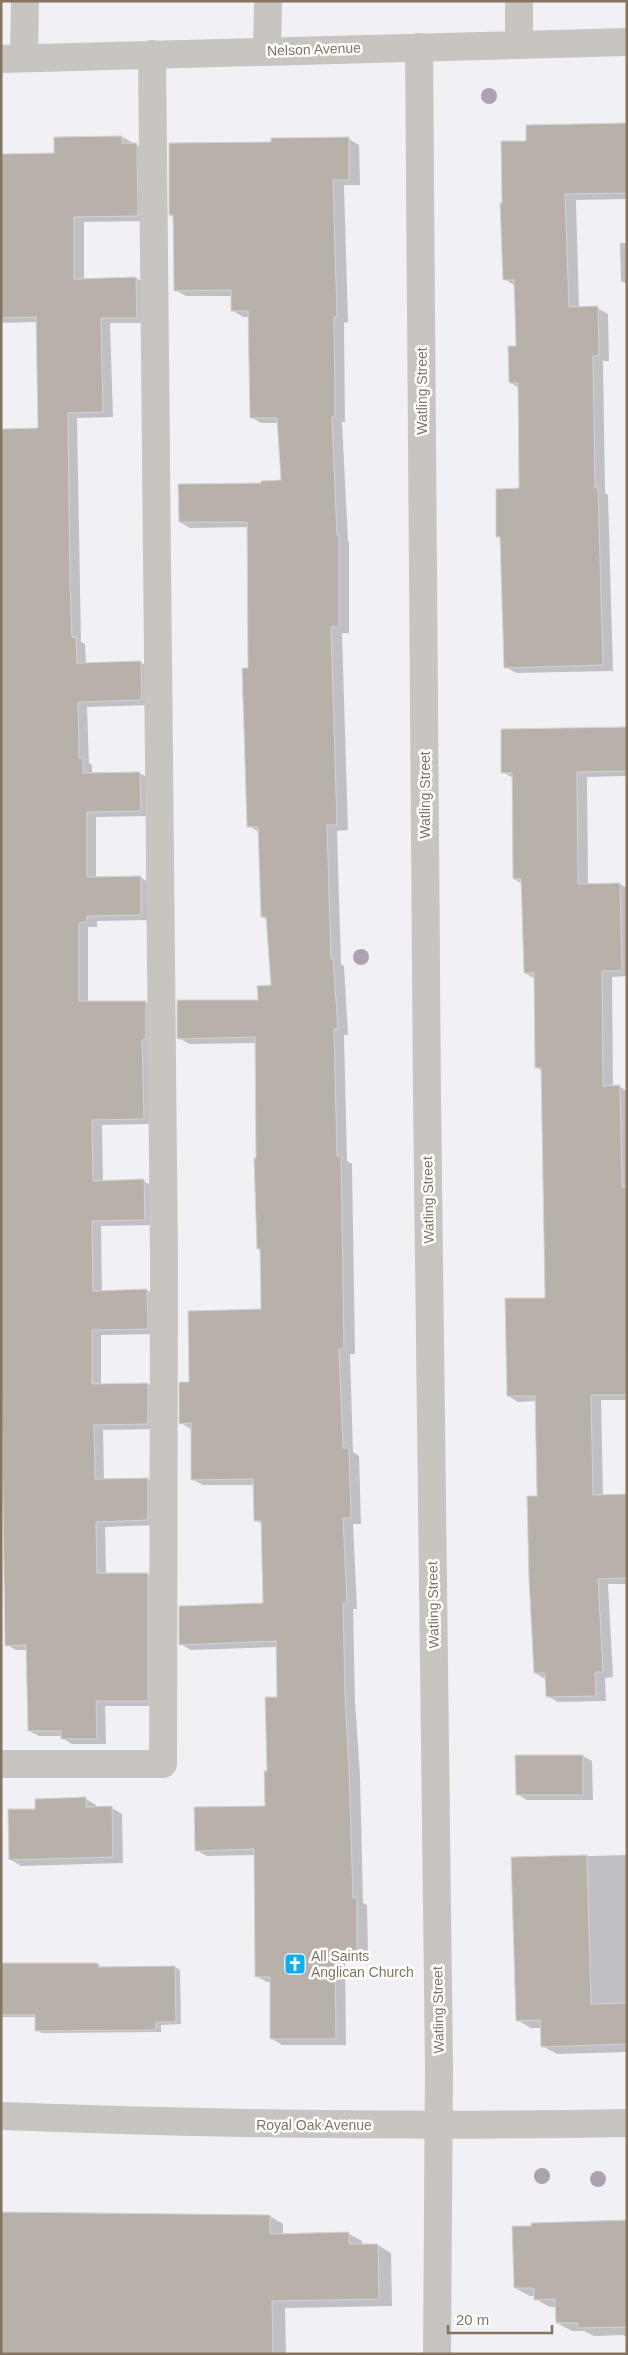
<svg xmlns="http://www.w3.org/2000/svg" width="628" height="2355" font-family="Arial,sans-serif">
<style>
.shadow{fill:#0003}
.building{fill:#b8b1aa;stroke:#d4d3d6}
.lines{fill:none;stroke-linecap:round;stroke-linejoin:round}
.minor{stroke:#c8c4bf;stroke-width:28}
.tree{fill:#aea1b2}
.labels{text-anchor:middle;stroke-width:5;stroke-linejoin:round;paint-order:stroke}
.street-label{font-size:14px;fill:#847461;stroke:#fff}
.poi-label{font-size:14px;fill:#847461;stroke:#fff;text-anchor:start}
</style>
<rect width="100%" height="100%" fill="#f1f0f5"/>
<!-- shadow -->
<path class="shadow" d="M627,124V199L576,200L579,308H597L608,314L609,361H603L605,493L608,495L613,671L516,673L506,667L501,539L498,536L521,490L519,388L511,383L517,347L514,285L504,279V204L527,142Z
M122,137L132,142V145H137L147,150V221L84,222V280L136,278L145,284L147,323H110L113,417L77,418L81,642L85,644L86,664L140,662L150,668L151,705L87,707L89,763L92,765V774L139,773L149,778L150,816L96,817V878L140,877L150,883L151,920L97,921V927H88V1002H145L155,1008L153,1124L102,1125L103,1182L143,1181L153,1186L154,1225L101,1226L102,1292L147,1290L156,1296L157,1334L101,1335V1385L148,1384L157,1389V1429L103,1430L104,1480L148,1479L157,1485V1525L105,1527L106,1574H147L157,1580V1706H105L106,1744H72L62,1738V1736H39L29,1731L28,1650H16L7,1645L40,429L37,322L1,323V155L56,154Z
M349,139L359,145L360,185H344L348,322L344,323L345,422H342L348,541L349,542V633H342L348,830L337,831L341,964L344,966L348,1035H344L347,1161L352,1164L355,1354H350L353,1452L359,1456L361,1524H353L357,1609H353L355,1701L360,1775L363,1903L367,1905L368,1956H345L346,2045H282L272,2039V1982H267L256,1976L255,1855L207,1856L196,1850L267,1807L268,1772L278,1698L277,1647L191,1650L180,1644L265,1604L262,1524L255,1520L254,1485H203L192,1479L191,1429L181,1423L191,1383L262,1311L261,1250L258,1248L256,1043L189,1044L179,1038L259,1001L273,986L268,920L262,917L259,832L249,826L248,527L190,528L180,522L263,485L282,481L279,423H261L251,417L249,317H243L233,311V296H186L175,290L174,217L170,215L272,143Z
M620,243H627V284L621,281Z
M627,728V776L587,777L588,885L620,884L627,888V976L612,977L613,1087H620L627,1091V1400H601L603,1496L627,1495V1584H608L613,1677L605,1678L606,1701L558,1702L547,1696L545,1679L535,1673L538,1497L536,1401L518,1402L508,1396L546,1299L542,1071L536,1067L535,979L525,973L523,884L514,879L513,778L503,772Z
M583,1756L592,1761L593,1800H527L517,1794Z
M86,1799L96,1805V1808H112L122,1814L123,1863L21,1866L11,1860L36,1810Z
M627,1855V2052L557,2054L542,2046V2028H531L517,2020L512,1858Z
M1,1964H98L103,1969L175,1967L180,1970L181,2024L161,2025V2032L42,2033L36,2030V2017H1Z
M270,2216L283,2224V2235L349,2234L362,2241V2245H378L391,2253L392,2306L285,2308L286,2354H1Z
M627,2221V2337L623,2335L594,2336L584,2331H572L557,2323L556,2307H550L535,2299V2296H530L515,2288Z"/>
<!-- building -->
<path class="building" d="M627,123V193L565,194L569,307L598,306L599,356H593L595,488H598L603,665L504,668L500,537H496V489L519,488L518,383H509L508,346H516L514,280H503L500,203H502L501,141H526V125Z
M122,136V143H137L138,216L74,217V279L136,277L137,318H101L103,412L68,413L70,584L72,637H76L77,663L141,661L142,700L78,702L79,758H83V773L140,772L141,811L87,812V877L141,876V915L87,916V922L79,923V1001H146V1039L142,1040L144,1119L92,1120L93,1181L144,1179L145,1220L92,1221L93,1291L147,1289L148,1329L92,1330V1384L148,1383V1424L94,1425L95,1479L148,1478V1520L96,1522L97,1573H148V1701H96L97,1739H61V1731H28L26,1645L5,1646L1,1361V429L38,428L36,317L1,318V154L54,153V137Z
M349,137V180H333L337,317H334L335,417H332L337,535H339V627H331L337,825H327L331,959L333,958L338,1029H334L337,1156H341L344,1349H339L343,1448H349L351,1518H343L347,1603H343L345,1694L349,1768L353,1898H357V1951H335L336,2039H270V1977H255L254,1849L195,1851L194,1807L265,1806L264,1771H267L265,1697H277L276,1641L179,1645V1606L263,1603L261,1521H254L253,1479L191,1480V1423L179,1424V1382H189L188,1311L261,1309L260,1249H257L254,1158H256L255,1037L177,1039V1000H258L257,986L271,985L266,917H261L258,827H247L242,668H248L247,522H179L178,484L261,483V481L281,480L277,418H250L248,311H231V290L174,291L173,215H169V143L271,142V138Z
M627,727V771L577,772L578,884L620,883L622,971H602L603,1086L620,1085L622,1187H627L626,1395H591L593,1495L627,1494V1578L598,1579L603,1672H595L596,1696L546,1697L545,1673H534L529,1580L527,1496H537L535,1396H507L505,1298H545L541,1068H535L534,973H524L521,879H513L512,773H501V729Z
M515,1755H583V1795H516Z
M86,1797V1807L112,1806L113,1857L9,1860L8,1809H35V1799Z
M587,1855L591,2004L627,2003V2044L541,2047L540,2020L516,2021L511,1857Z
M1,1963H98V1967L175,1966L176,2022H156V2030L35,2031V2015H1Z
M1,2212L270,2215V2234L349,2232V2244H378L379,2299L272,2301L273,2354H1Z
M627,2220V2327L578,2328L577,2323H556L555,2299L534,2300V2288H514L512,2226H531V2223Z"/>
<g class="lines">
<!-- minor -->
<path class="minor" d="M519,1V45
M419,47L427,1098L439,2068L437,2354
M267,51L268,1
M24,58L25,1
M1,59L627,42
M1,1764H163L164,1262L152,54
M1,2116C210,2124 418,2127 627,2123"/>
</g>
<!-- trees -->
<g class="tree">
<circle cx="489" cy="96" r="8"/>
<circle cx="361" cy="957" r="8"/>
<circle cx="542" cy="2176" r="8"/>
<circle cx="598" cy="2179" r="8"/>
</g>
<!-- icons -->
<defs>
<g id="church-square" transform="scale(1.125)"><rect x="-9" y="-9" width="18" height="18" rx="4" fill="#15abf0" stroke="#fff"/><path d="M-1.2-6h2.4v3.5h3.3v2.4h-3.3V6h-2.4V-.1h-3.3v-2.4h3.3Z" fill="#fff"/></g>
</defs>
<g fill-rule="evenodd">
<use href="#church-square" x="295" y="1964"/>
</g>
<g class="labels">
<!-- street labels -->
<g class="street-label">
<text transform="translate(314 49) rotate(-2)" y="5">Nelson Avenue</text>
<text transform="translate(422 391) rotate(-90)" y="5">Watling Street</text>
<text transform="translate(425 795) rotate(-90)" y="5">Watling Street</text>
<text transform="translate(428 1200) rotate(-91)" y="5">Watling Street</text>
<text transform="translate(433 1605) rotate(-91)" y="5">Watling Street</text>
<text transform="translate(438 2010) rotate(-91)" y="5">Watling Street</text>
<text x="314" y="2130">Royal Oak Avenue</text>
</g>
<!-- poi labels -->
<g class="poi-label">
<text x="311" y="1961">All Saints<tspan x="311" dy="16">Anglican Church</tspan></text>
</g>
</g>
<!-- border -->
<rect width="628" height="2355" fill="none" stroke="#847461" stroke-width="5"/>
<!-- scale -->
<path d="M448 2325v8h104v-8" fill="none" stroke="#847461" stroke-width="2.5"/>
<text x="456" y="2325" font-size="15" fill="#847461" stroke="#ffffff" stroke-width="4" paint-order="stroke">20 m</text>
</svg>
